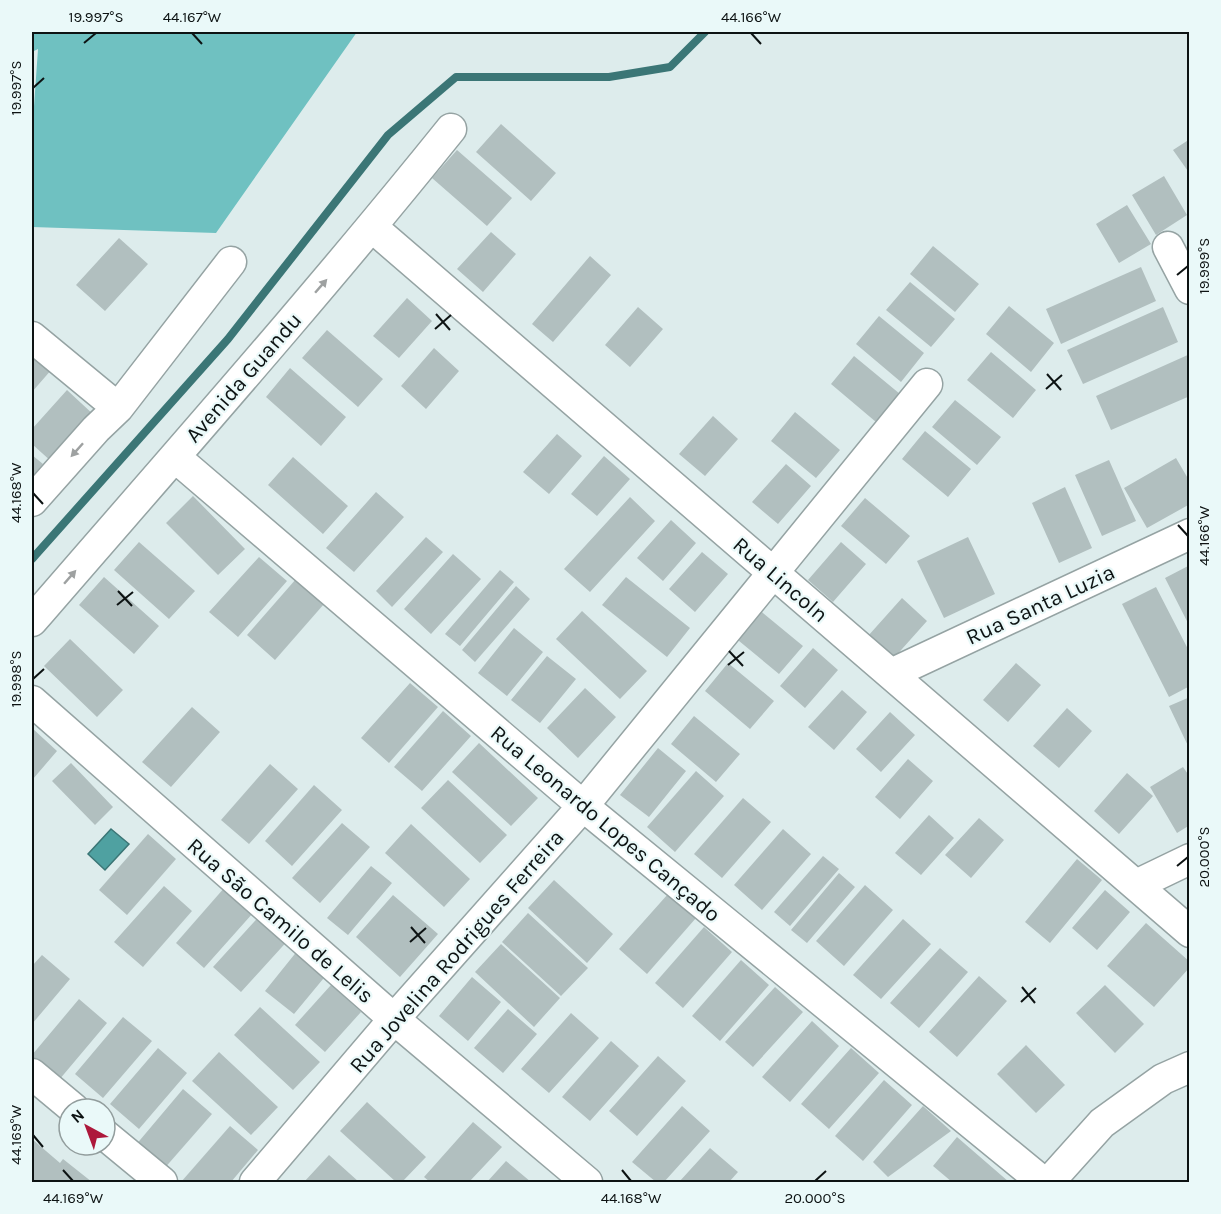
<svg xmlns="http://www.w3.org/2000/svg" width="1221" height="1214" font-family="Karla,sans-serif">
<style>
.forest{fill:#6fc1c1}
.water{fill:#4fa1a1;stroke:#3b7676;stroke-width:1.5}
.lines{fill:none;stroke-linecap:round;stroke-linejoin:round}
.stream{stroke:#3b7676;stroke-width:8}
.building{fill:#b1bfbf}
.minor-casing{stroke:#95a3a3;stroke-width:33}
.minor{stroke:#fff;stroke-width:30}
.oneway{fill:#9ea1a1}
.ticks{fill:none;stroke:#0d1313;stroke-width:2}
.labels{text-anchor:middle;stroke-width:4.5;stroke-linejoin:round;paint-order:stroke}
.street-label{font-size:22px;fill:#0d1313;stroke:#eaf9f9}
.neatline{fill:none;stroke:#0d1313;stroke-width:2}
.ticks-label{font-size:15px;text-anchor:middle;fill:#0d1313}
</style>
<rect width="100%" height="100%" fill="#ddecec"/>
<!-- forest -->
<path class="forest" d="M32,32H357L216,233L32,227V135L38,49L32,52Z"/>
<!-- water -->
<path class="water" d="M111,829L129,844L105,870L88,854Z"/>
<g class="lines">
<!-- stream -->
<path class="stream" d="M32,559L228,339L388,135L456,77H609L670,67L705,32"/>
</g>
<!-- building -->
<path class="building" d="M501,124L556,173L531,201L476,152Z
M1190,139V174L1173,150Z
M457,150L512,198L487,226L432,178Z
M1164,176L1187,215L1156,235L1132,195Z
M1127,205L1151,244L1119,263L1096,224Z
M491,232L516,254L483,292L457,269Z
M119,238L148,264L105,311L76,285Z
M933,246L979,284L955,312L910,274Z
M590,256L611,275L553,342L532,324Z
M1141,267L1156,301L1061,344L1046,309Z
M910,282L955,319L931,347L886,310Z
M407,298L432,321L399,358L373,336Z
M1009,306L1054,343L1031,372L986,334Z
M638,307L663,329L630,367L605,345Z
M1163,307L1178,342L1083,384L1067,350Z
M879,316L924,353L901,382L856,344Z
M327,330L383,379L358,407L302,358Z
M434,348L459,371L426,409L401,386Z
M32,351L52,369L32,392Z
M991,352L1036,390L1013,418L967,380Z
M1190,354V396L1111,430L1096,396Z
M854,356L900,394L876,422L831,384Z
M290,368L346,417L321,446L266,397Z
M67,390L95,416L53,463L32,444V429Z
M955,400L1001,437L977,465L932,427Z
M795,412L840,450L816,478L771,441Z
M713,416L738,439L705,476L679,454Z
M925,431L971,469L948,497L902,459Z
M557,434L582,456L549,494L523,472Z
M32,455L43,464L32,477Z
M604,456L630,479L597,516L571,494Z
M293,457L348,506L323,534L268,485Z
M1176,458L1190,482V504L1147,528L1124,488Z
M1109,460L1136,521L1102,536L1075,475Z
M786,464L811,486L778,524L752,502Z
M1065,487L1092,548L1059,563L1032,503Z
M376,492L404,517L354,572L326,548Z
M193,496L245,549L218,575L166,523Z
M630,497L655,521L590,592L564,569Z
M865,498L910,536L886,564L841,526Z
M671,520L696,543L663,581L637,558Z
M426,537L443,552L392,607L376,591Z
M968,537L995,594L944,618L917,561Z
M139,542L195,591L169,619L114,570Z
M841,542L866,564L833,602L808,580Z
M702,552L728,574L695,612L669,589Z
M453,554L481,579L431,634L404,609Z
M259,557L287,581L238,637L209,612Z
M1190,565V627L1165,578Z
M500,570L514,582L460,646L445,634Z
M104,577L159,626L134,654L79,605Z
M626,577L690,628L667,657L602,605Z
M296,579L324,604L275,660L247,635Z
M516,586L530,599L475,662L462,650Z
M1156,587L1190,653V686L1169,697L1122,604Z
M902,598L927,621L894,658L868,636Z
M757,608L803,646L779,674L733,636Z
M582,611L647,671L620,699L556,639Z
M514,628L543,652L507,696L478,673Z
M70,639L123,690L97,717L44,666Z
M813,648L838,670L805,708L780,686Z
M547,656L576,679L540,723L511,700Z
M728,663L774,701L750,729L705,691Z
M1016,663L1041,685L1008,722L983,700Z
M410,683L438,707L389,763L361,738Z
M585,688L616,717L578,758L547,728Z
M842,690L867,712L834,750L808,727Z
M1190,697V750L1169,706Z
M192,707L220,732L171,787L142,762Z
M1067,708L1092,731L1059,768L1033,746Z
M443,711L471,736L422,791L394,767Z
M890,712L915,735L881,772L856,749Z
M694,716L740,754L716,782L671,744Z
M32,728L57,751L33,779L32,778Z
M479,743L538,798L511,826L452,772Z
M658,748L686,771L649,817L620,795Z
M908,759L933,781L900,819L875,797Z
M71,763L113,807L95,825L52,781Z
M270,764L298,789L249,844L221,820Z
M1183,767L1190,777V825L1177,833L1150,787Z
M696,771L724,796L675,852L647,827Z
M1127,773L1153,796L1119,834L1094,811Z
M448,780L507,835L480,863L421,808Z
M314,785L342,810L292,866L265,841Z
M743,798L771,822L722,878L694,854Z
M929,815L954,838L921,875L895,853Z
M979,818L1004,840L971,878L945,855Z
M342,823L370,847L320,903L292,878Z
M411,824L470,879L444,907L385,853Z
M783,829L811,854L762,910L734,885Z
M148,834L176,859L127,915L99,890Z
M823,856L839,869L790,926L774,912Z
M1077,859L1102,880L1050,943L1025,922Z
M371,866L392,883L348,935L327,918Z
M839,873L855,887L807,943L791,930Z
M554,880L613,934L587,963L528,908Z
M865,885L893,910L844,966L816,941Z
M164,886L192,911L143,967L114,942Z
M225,887L253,913L204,968L176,943Z
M1105,890L1130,912L1097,950L1072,928Z
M668,894L696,918L647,974L619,949Z
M393,895L438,934L400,977L356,937Z
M263,912L291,937L241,992L213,967Z
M528,913L588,968L561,996L502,942Z
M903,919L931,944L881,999L853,975Z
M1146,923L1190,962V967L1154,1007L1107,966Z
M704,927L732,952L683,1008L655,983Z
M501,944L560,998L534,1027L475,972Z
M940,948L968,972L919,1028L890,1003Z
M298,950L328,973L294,1014L265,991Z
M42,955L70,979L32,1024V966Z
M741,960L769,985L720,1041L692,1016Z
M979,976L1007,1001L957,1057L929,1032Z
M472,977L501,1002L468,1041L439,1016Z
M331,985L361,1012L325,1052L295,1025Z
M1105,985L1144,1024L1115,1053L1076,1013Z
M775,987L803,1012L753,1067L725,1042Z
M79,999L107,1023L59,1080L32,1057V1055Z
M260,1007L320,1062L293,1090L234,1035Z
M508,1009L537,1034L503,1073L474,1048Z
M571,1013L599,1038L549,1093L521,1069Z
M123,1017L152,1041L103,1098L75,1074Z
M812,1021L839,1046L790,1102L762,1077Z
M611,1041L639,1066L590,1121L562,1097Z
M1026,1045L1065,1085L1036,1113L997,1074Z
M158,1048L187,1073L139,1129L110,1104Z
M851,1048L879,1073L829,1129L801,1104Z
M219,1052L278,1107L251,1135L192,1081Z
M658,1056L686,1081L637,1136L609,1111Z
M884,1080L912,1105L863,1161L835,1136Z
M183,1089L212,1114L163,1170L135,1146Z
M367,1102L426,1157L402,1182H396L340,1131Z
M682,1106L710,1131L664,1182H656L632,1162Z
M923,1106L951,1131L888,1177L873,1162Z
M473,1122L502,1147L469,1182H430L424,1177Z
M230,1126L258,1150L231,1182H181Z
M957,1137L1009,1182H952L933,1166Z
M32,1139L60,1163L63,1159L92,1182H32Z
M710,1148L738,1172L729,1182H679Z
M329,1155L359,1182H304Z
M506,1161L531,1182H487Z"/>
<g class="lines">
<!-- minor casing -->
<g class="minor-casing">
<path id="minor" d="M372,227L1190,932
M1168,247L1190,289
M32,337L118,408
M175,457L583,806L1043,1182
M32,501L96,429L118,408L231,262
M32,621C173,458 316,297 451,129
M891,674L1190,534
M32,701L394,1019L587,1182
M1136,885L1190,859
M32,1074L74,1109
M105,1135L162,1182
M255,1182L394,1019L583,806L927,384
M1049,1182L1102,1123L1163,1079L1190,1067"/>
</g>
<!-- minor -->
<use href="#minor" class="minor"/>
</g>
<!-- one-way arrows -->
<defs><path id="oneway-solid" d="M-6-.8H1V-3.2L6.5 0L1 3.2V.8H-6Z" transform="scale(1.5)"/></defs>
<g class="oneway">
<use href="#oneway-solid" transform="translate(321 286) rotate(-49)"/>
<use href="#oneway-solid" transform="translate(77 450) rotate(132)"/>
<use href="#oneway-solid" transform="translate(70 577) rotate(-49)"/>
</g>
<!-- ticks -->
<path class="ticks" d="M192,33L202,44M751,33L761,44M84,43L96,33M33,88L44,78M1177,275L1188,266M436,314L450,330M435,329L451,315M1047,374L1061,390M1046,389L1062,375M33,493L43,504M1178,525L1188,536M118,591L132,606M117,605L133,592M729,651L743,666M728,665L744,652M33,679L44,669M1177,866L1188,857M411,927L425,943M410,942L426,928M1022,987L1035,1003M1021,1002L1036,988M33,1135L43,1147M63,1170L73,1181M622,1170L631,1181M815,1181L826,1171"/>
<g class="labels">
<!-- street labels -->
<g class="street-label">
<text transform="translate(243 377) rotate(-49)" y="8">Avenida Guandu</text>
<text transform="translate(781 579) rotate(41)" y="8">Rua Lincoln</text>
<text transform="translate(1040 604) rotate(-25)" y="8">Rua Santa Luzia</text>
<text transform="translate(606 823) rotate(40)" y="8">Rua Leonardo Lopes Cançado</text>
<text transform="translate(281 920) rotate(41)" y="8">Rua São Camilo de Lelis</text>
<text transform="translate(456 951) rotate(-49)" y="8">Rua Jovelina Rodrigues Ferreira</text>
</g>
</g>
<!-- border -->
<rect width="1221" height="1214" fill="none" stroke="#eaf9f9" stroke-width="66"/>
<!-- north arrow -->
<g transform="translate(87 1127) rotate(319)"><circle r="28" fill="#eaf9f9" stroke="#929d9d" stroke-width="1.5"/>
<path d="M0-4.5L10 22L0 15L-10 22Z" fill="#ad183b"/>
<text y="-9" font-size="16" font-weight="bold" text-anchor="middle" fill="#0d1313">N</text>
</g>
<rect x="33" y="33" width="1155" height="1148" class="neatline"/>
<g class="ticks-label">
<text x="96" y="22">19.997°S</text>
<text x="192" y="22">44.167°W</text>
<text x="751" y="22">44.166°W</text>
<text transform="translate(16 88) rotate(-90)" y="5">19.997°S</text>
<text transform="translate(1204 266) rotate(-90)" y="5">19.999°S</text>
<text transform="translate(16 493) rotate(-90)" y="5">44.168°W</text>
<text transform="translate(1204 536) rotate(-90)" y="5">44.166°W</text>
<text transform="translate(16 679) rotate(-90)" y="5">19.998°S</text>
<text transform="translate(1204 857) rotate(-90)" y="5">20.000°S</text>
<text transform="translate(16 1135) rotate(-90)" y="5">44.169°W</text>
<text x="73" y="1203">44.169°W</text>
<text x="631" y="1203">44.168°W</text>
<text x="815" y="1203">20.000°S</text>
</g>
</svg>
